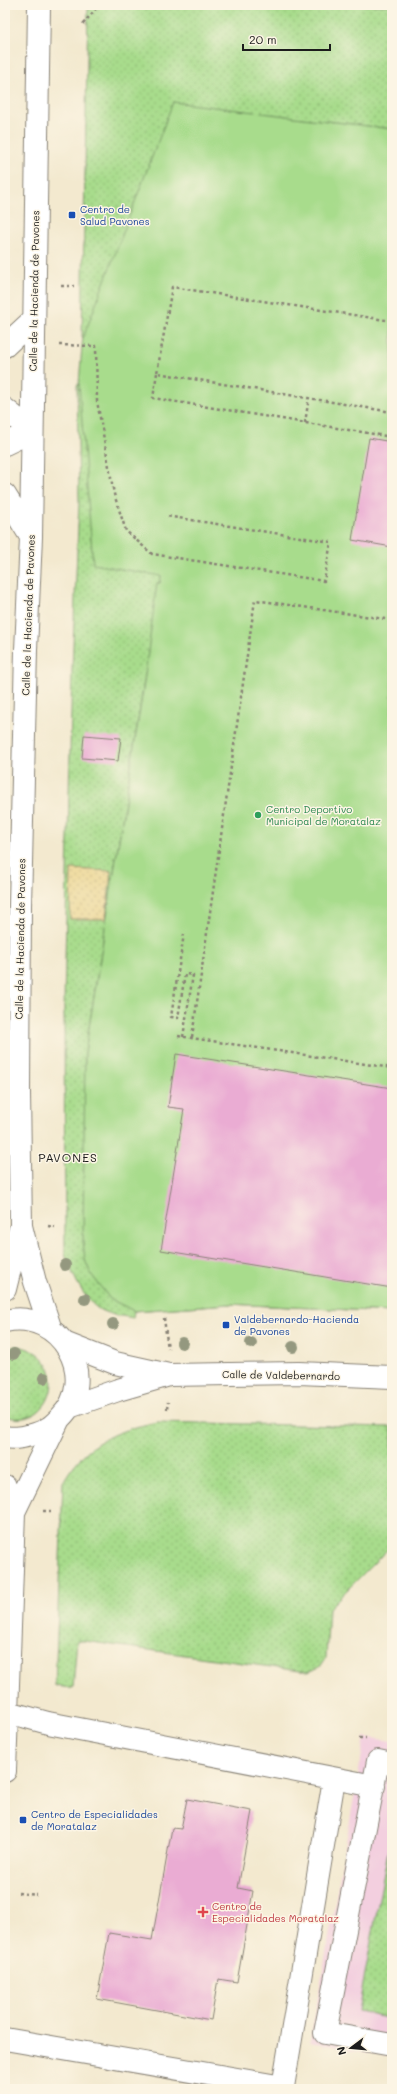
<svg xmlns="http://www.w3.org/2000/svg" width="397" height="2094" font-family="Mali,sans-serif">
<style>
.built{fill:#f3cfdf}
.grass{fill:url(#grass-dots);stroke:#627c54}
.sand{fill:url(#sand-dots);stroke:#857b5d}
.pitch{fill:#a8dc8c;stroke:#627c54}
.building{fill:#eaacd3}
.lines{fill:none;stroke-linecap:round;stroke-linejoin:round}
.minor-casing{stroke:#888276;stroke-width:24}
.path{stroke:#888276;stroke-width:2.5;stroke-dasharray:3 3;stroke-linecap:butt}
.minor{stroke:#fff;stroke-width:22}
.tree{fill:#94987f}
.transit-dot{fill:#1a4fb4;stroke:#fcf5e5;stroke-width:1.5}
.leisure-dot{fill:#2e9e5b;stroke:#fcf5e5;stroke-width:1.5}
.health-dot{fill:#e0444e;stroke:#fcf5e5;stroke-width:1.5}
.labels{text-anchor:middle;stroke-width:3;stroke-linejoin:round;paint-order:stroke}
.transit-label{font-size:10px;fill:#164399;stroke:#fcf5e5;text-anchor:start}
.street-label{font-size:10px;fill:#1c1c1c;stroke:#fcf5e5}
.leisure-label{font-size:10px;fill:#27864d;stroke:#fcf5e5;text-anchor:start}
.health-label{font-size:10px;fill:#be3a42;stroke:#fcf5e5;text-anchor:start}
.quarter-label{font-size:12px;letter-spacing:1px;fill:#1c1c1c;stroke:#fcf5e5}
</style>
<defs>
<pattern id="grass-dots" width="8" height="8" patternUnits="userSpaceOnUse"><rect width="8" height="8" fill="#a8dc8c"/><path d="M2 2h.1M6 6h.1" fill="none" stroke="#90bc78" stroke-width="1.8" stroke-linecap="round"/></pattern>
<pattern id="sand-dots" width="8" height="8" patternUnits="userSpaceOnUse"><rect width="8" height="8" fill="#eeda9e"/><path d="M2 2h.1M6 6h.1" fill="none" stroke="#ccba88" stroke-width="1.8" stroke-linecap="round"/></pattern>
</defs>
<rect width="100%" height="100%" fill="#fcf5e5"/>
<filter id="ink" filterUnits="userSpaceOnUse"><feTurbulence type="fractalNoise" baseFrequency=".025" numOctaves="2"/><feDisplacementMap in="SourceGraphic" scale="8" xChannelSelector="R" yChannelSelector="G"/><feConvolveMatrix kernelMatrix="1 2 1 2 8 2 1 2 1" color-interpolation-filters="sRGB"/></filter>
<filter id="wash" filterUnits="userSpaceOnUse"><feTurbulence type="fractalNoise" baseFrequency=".012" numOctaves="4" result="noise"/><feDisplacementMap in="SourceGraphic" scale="16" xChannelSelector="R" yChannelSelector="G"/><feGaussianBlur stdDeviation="0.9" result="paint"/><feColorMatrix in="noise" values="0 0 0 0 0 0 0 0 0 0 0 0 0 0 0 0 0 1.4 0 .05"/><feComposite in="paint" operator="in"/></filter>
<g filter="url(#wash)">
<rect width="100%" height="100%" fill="#f3e9cf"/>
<!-- built -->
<path class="built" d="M365,1737L392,1741V2057L310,2042Z"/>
<!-- grass -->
<path class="grass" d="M88,5H392V129L282,116L102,337L83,338L82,337Z
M81,384L161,576L85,1053V1068L392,1312L229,1304L134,1311L133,1318C124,1316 114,1316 105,1312C86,1306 71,1272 65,1254L64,1003L72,669L79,502L77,385Z
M16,1346C75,1354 54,1433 5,1416V1348Z
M157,1422L392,1427V1545L329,1608L326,1658L320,1667L307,1672L77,1640L73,1688L55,1686L63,1482C86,1442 114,1431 157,1422Z
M392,1830V2018L358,2011Z"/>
<!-- sand -->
<path class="sand" d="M71,869L111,871L106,919H70Z"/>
<!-- pitch -->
<path class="pitch" d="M173,102L392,129V1312L229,1304L134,1311L110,1299L91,1274L85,1260L83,1241L85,1053L143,690L157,583H160L161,576L93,564L79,384L82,346L83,338Z"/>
<g id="blocks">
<!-- building -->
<path class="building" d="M369,438L392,442V547L352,540Z
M84,735L121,738L118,761L82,758Z
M176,1054L392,1088V1288L161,1250L184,1109L168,1107Z
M187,1799L252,1811L238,1888L253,1891L237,1982L218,1979L211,2020L97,1999L109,1933L152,1940L172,1828L181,1829Z"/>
</g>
</g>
<g filter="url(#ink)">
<use href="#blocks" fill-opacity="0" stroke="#888276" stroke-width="1"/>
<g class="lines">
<!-- minor casing -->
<g class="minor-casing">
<path id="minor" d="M39,5L31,537L26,650L20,906L19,1093L21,1226L35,1282L51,1330
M5,346L34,319
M5,409L32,431
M5,444L32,431
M5,495L31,537
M5,1289L20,1229
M5,1321C60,1308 101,1378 60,1418C52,1426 46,1431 35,1434C24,1437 16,1439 5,1437
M64,1343L115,1363L169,1375L299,1373L392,1377
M69,1407L118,1390L166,1376
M5,1486L14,1512L5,1771
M14,1512L58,1421
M8,1712L48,1723L374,1786
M392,1764L378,1761L325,2033L392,2045
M5,2039L283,2087L334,1779"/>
</g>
<!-- path -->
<path class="path" d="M83,24L99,5
M61,286H74
M392,321L172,287L157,373L392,412
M59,345L96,346L97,401L114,494L126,531L152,554L324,581L331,542L166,516
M157,373L153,398L392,437
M305,423L309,397
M178,1036L392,1068
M183,1037L193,975L185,974L178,1018L171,1017L184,934
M192,1037L255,600L392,620
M48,1226L55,1227
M164,1318L168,1349
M167,1409L168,1402
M43,1511H51
M359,1738H366
M18,1893L37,1895"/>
<!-- minor -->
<use href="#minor" class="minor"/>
</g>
<!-- trees -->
<g class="tree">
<circle cx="65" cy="1265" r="6"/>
<circle cx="85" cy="1299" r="6"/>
<circle cx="113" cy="1324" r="6"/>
<circle cx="182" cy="1343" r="6"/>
<circle cx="251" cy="1343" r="6"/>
<circle cx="293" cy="1347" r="6"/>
<circle cx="14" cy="1354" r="6"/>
<circle cx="44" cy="1378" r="6"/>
</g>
</g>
<!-- markers -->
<g class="transit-dot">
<rect x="68" y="211" width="8" height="8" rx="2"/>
<rect x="222" y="1321" width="8" height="8" rx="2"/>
<rect x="19" y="1816" width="8" height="8" rx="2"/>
</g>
<circle class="leisure-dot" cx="258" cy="815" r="4"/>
<path class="health-dot" d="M201 1906h4v4h4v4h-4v4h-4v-4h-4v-4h4z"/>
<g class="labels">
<!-- transit labels -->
<g class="transit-label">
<text x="80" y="213">Centro de<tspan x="80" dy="12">Salud Pavones</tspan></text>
<text x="234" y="1323">Valdebernardo-Hacienda<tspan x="234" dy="12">de Pavones</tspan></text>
<text x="31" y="1818">Centro de Especialidades<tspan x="31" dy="12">de Moratalaz</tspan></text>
</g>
<!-- street labels -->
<g class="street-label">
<text transform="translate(34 291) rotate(-89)" y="4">Calle de la Hacienda de Pavones</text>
<text transform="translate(28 615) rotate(-88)" y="4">Calle de la Hacienda de Pavones</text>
<text transform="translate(20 939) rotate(-89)" y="4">Calle de la Hacienda de Pavones</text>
<text transform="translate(281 1375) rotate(1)" y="4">Calle de Valdebernardo</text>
</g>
<!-- leisure labels -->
<g class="leisure-label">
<text x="266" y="813">Centro Deportivo<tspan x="266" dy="12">Municipal de Moratalaz</tspan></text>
</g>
<!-- health labels -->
<g class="health-label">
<text x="212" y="1910">Centro de<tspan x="212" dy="12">Especialidades Moratalaz</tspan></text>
</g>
<!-- quarter labels -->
<g class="quarter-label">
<text x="68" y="1162">PAVONES</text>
</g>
</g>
<!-- margin -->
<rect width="397" height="2094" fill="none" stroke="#fcf5e5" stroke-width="20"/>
<!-- north arrow -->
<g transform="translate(351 2048) rotate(254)" stroke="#fcf5e5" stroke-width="3" paint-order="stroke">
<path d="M0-3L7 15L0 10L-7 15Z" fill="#1c1c1c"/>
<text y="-6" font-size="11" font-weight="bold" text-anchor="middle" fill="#1c1c1c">N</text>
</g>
<!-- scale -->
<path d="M243 44v6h87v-6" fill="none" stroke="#1c1c1c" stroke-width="2"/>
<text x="249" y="44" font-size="12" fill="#1c1c1c" stroke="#fcf5e5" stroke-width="3" paint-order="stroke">20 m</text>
</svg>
